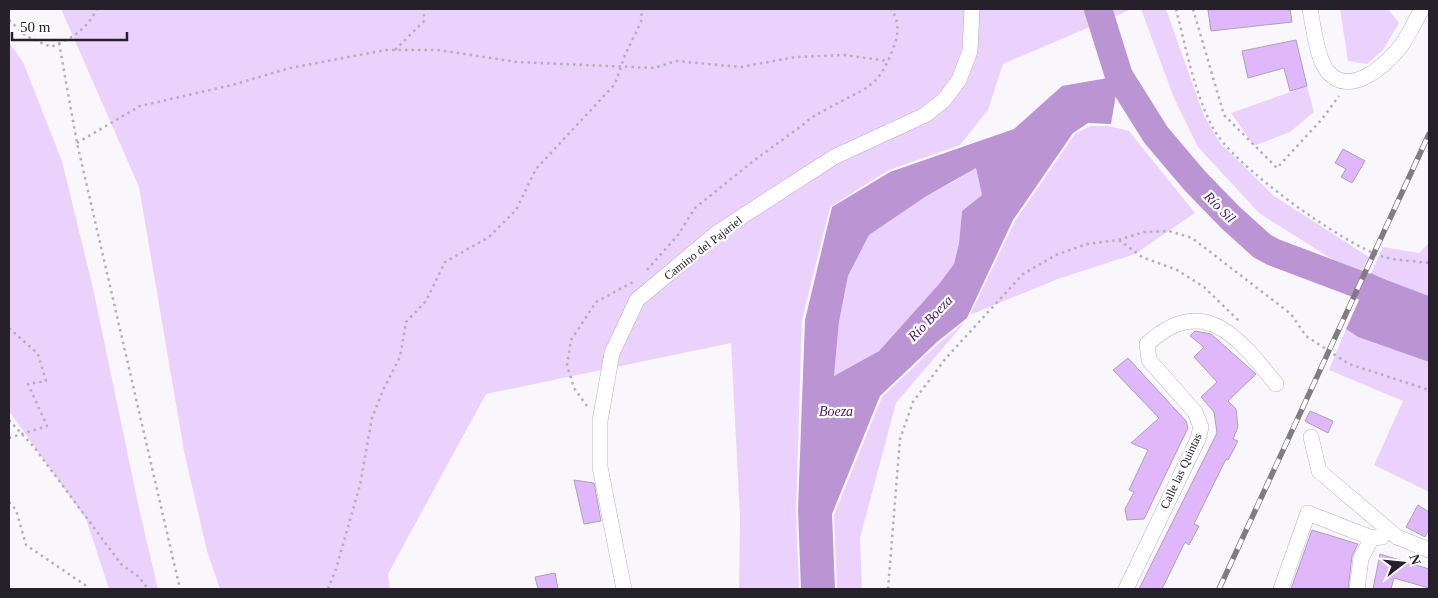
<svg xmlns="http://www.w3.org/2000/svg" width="1438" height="598" font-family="Georgia,serif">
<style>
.green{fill:#ead2fc}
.water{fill:#bb94d4;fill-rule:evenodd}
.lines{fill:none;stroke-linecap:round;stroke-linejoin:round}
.river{stroke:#bb94d4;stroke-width:28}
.building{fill:#dfb7fa;stroke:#ada1b6}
.minor-casing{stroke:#bbafc5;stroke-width:16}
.path{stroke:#b3b0b6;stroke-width:2.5;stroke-dasharray:2.5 4;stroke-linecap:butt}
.minor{stroke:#fff;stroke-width:15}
.rail-casing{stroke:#817c84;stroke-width:5.5}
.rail{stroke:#fff;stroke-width:4;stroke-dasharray:11;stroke-linecap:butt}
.labels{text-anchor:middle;stroke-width:4.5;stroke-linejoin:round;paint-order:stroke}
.street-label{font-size:12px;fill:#252029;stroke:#fff}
.water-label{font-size:14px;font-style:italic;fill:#491663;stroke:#fff}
</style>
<rect width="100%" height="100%" fill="#faf7fc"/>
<!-- green -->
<path class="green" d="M61,9H1132L1003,64L988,110L960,145L889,170L830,207L802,320L796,510L799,589H739L740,517L731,343L486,394L388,574L390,589H220L207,551L184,451L139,187Z
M1141,9H1166L1204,116L1220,143L1274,196L1369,257L1359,276L1259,213L1198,147L1174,98Z
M1340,9H1388L1399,23L1383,50L1367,64L1348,61Z
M9,42L23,62L62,161L93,288L139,508L158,589H109L86,519L9,411Z
M1307,86L1314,112L1290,132L1254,146L1231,113Z
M1090,126H1109L1129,131L1195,213L1135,254L1058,279L970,315L1015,221L1075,134Z
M976,167L982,195L962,211L959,243L954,264L939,284L879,351L834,376L839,322L848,276L869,235L925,197L955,181Z
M1429,243V297L1398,286L1371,273L1383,247L1419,253Z
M965,322L896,403L860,538L862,589H837L834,515L882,397L939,343Z
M1346,329L1358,337L1429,362V492L1374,465L1403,401L1329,370Z"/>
<!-- water -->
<path class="water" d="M1119,76L1111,124L1088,123L1073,133L1013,220L967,318L937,342L880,396L832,514L835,589H801L798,510L805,320L832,207L890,172L1014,129L1062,86ZM976,168L982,195L962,211L959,243L954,264L939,284L879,351L834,376L839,322L848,276L869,235L925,197Z
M1371,273L1398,286L1429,297V362L1358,337L1346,329Z"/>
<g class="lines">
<!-- river -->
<path class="river" d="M1098,9L1119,76L1156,135L1195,181L1231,218L1262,246L1273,252L1429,311"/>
</g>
<!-- building -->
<path class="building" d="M1224,9H1290L1292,22L1211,31L1208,10Z
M1296,40L1307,86L1290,91L1284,68L1248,78L1242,51Z
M1343,149L1365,161L1352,183L1341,177L1346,169L1335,163Z
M1195,331L1211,334L1256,374L1228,401L1236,409L1238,427L1233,439L1238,441L1228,460L1226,459L1194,524L1199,526L1189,545L1185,542L1162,589H1139L1217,433L1214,412L1201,397L1217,382L1194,357L1204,347L1190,336Z
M1128,358L1186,421L1188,428L1144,519L1127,520L1125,509L1134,492L1129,490L1148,450L1131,443L1159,418L1113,370Z
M1310,411L1333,421L1328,433L1305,421Z
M574,480L594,483L601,521L584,524Z
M1418,505L1429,512V529L1425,537L1406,527Z
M1312,530L1358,544L1352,556L1348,589H1291Z
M1380,554L1429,569V588L1394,578L1391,589H1373Z
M555,573L558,589H538L535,577Z"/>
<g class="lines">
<!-- minor casing -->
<g class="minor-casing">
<path id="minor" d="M1310,9C1313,25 1317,60 1328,72C1350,98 1386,65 1401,46C1409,35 1415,21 1422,9
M1311,437L1319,471L1397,537L1429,550
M624,589L600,467V421L612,353L637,300L718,232L834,157L925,115L944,100L959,80L970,51L972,9
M1126,589L1198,439L1201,427L1195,412L1149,360L1147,344C1204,292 1239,338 1276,384
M1281,589L1308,513L1372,538
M1357,589L1361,558L1372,538L1382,537"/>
</g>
<!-- path -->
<path class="path" d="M1176,9C1186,48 1194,92 1213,128C1232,165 1344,245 1384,257C1398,261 1415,261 1429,263
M1193,9L1224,115L1277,168L1322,119L1339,96
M9,20L26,36L51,47C74,37 85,31 97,9
M59,43L77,143L180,589
M395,50L424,21V9
M77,143L140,106L232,85L290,68L386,50H438L517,62L654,68L676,61L741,67L796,57L844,55L888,61
M1119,240L1142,257L1177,270L1204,287L1239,321
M647,270L678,235L695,208L752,162L804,124C811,117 818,114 827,109C865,87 878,91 894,46C899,34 899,19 891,9
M9,328L38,354L46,381L28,384L47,426L9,438
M587,406L574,388L567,365L571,340L596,302L633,282
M9,420L34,447L121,564L139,577L148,589
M9,502L16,510L26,545L85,585L86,589
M328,589L336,569L360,485L372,418L383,390L400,357L406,322L426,301L445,262L489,237L516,210L536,169L615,84L625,55L641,22L642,9
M888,589L900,439L913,402L946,358L1023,274L1056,255L1087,244L1118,240L1144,232L1169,231L1192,238L1291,314L1306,336L1349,364L1429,390"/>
<!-- minor -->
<use href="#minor" class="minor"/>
<!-- rail casing -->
<g class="rail-casing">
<path id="rail" d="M1219,589L1429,134"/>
</g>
<!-- rail -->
<use href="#rail" class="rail"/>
</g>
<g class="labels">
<!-- street labels -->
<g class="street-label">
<text transform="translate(703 248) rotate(-38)" y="4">Camino del Pajariel</text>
<text transform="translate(1181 471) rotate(-65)" y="4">Calle las Quintas</text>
</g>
<!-- water labels -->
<g class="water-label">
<text transform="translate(1220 207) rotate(45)" y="5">Río Sil</text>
<text transform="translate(930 318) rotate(-46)" y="5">Río Boeza</text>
<text x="836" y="416">Boeza</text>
</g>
</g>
<!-- border -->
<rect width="1438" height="598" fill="none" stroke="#252029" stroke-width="20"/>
<!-- north arrow -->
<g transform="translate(1403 563) rotate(74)" stroke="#ffffff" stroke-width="4" paint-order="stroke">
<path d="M0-4L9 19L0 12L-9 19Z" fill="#252029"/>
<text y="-8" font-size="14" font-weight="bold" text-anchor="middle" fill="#252029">N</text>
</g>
<!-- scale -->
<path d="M12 32v8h115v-8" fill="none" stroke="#252029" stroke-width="2.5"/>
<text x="20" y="32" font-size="15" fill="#252029" stroke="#ffffff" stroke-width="4" paint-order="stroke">50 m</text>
</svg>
